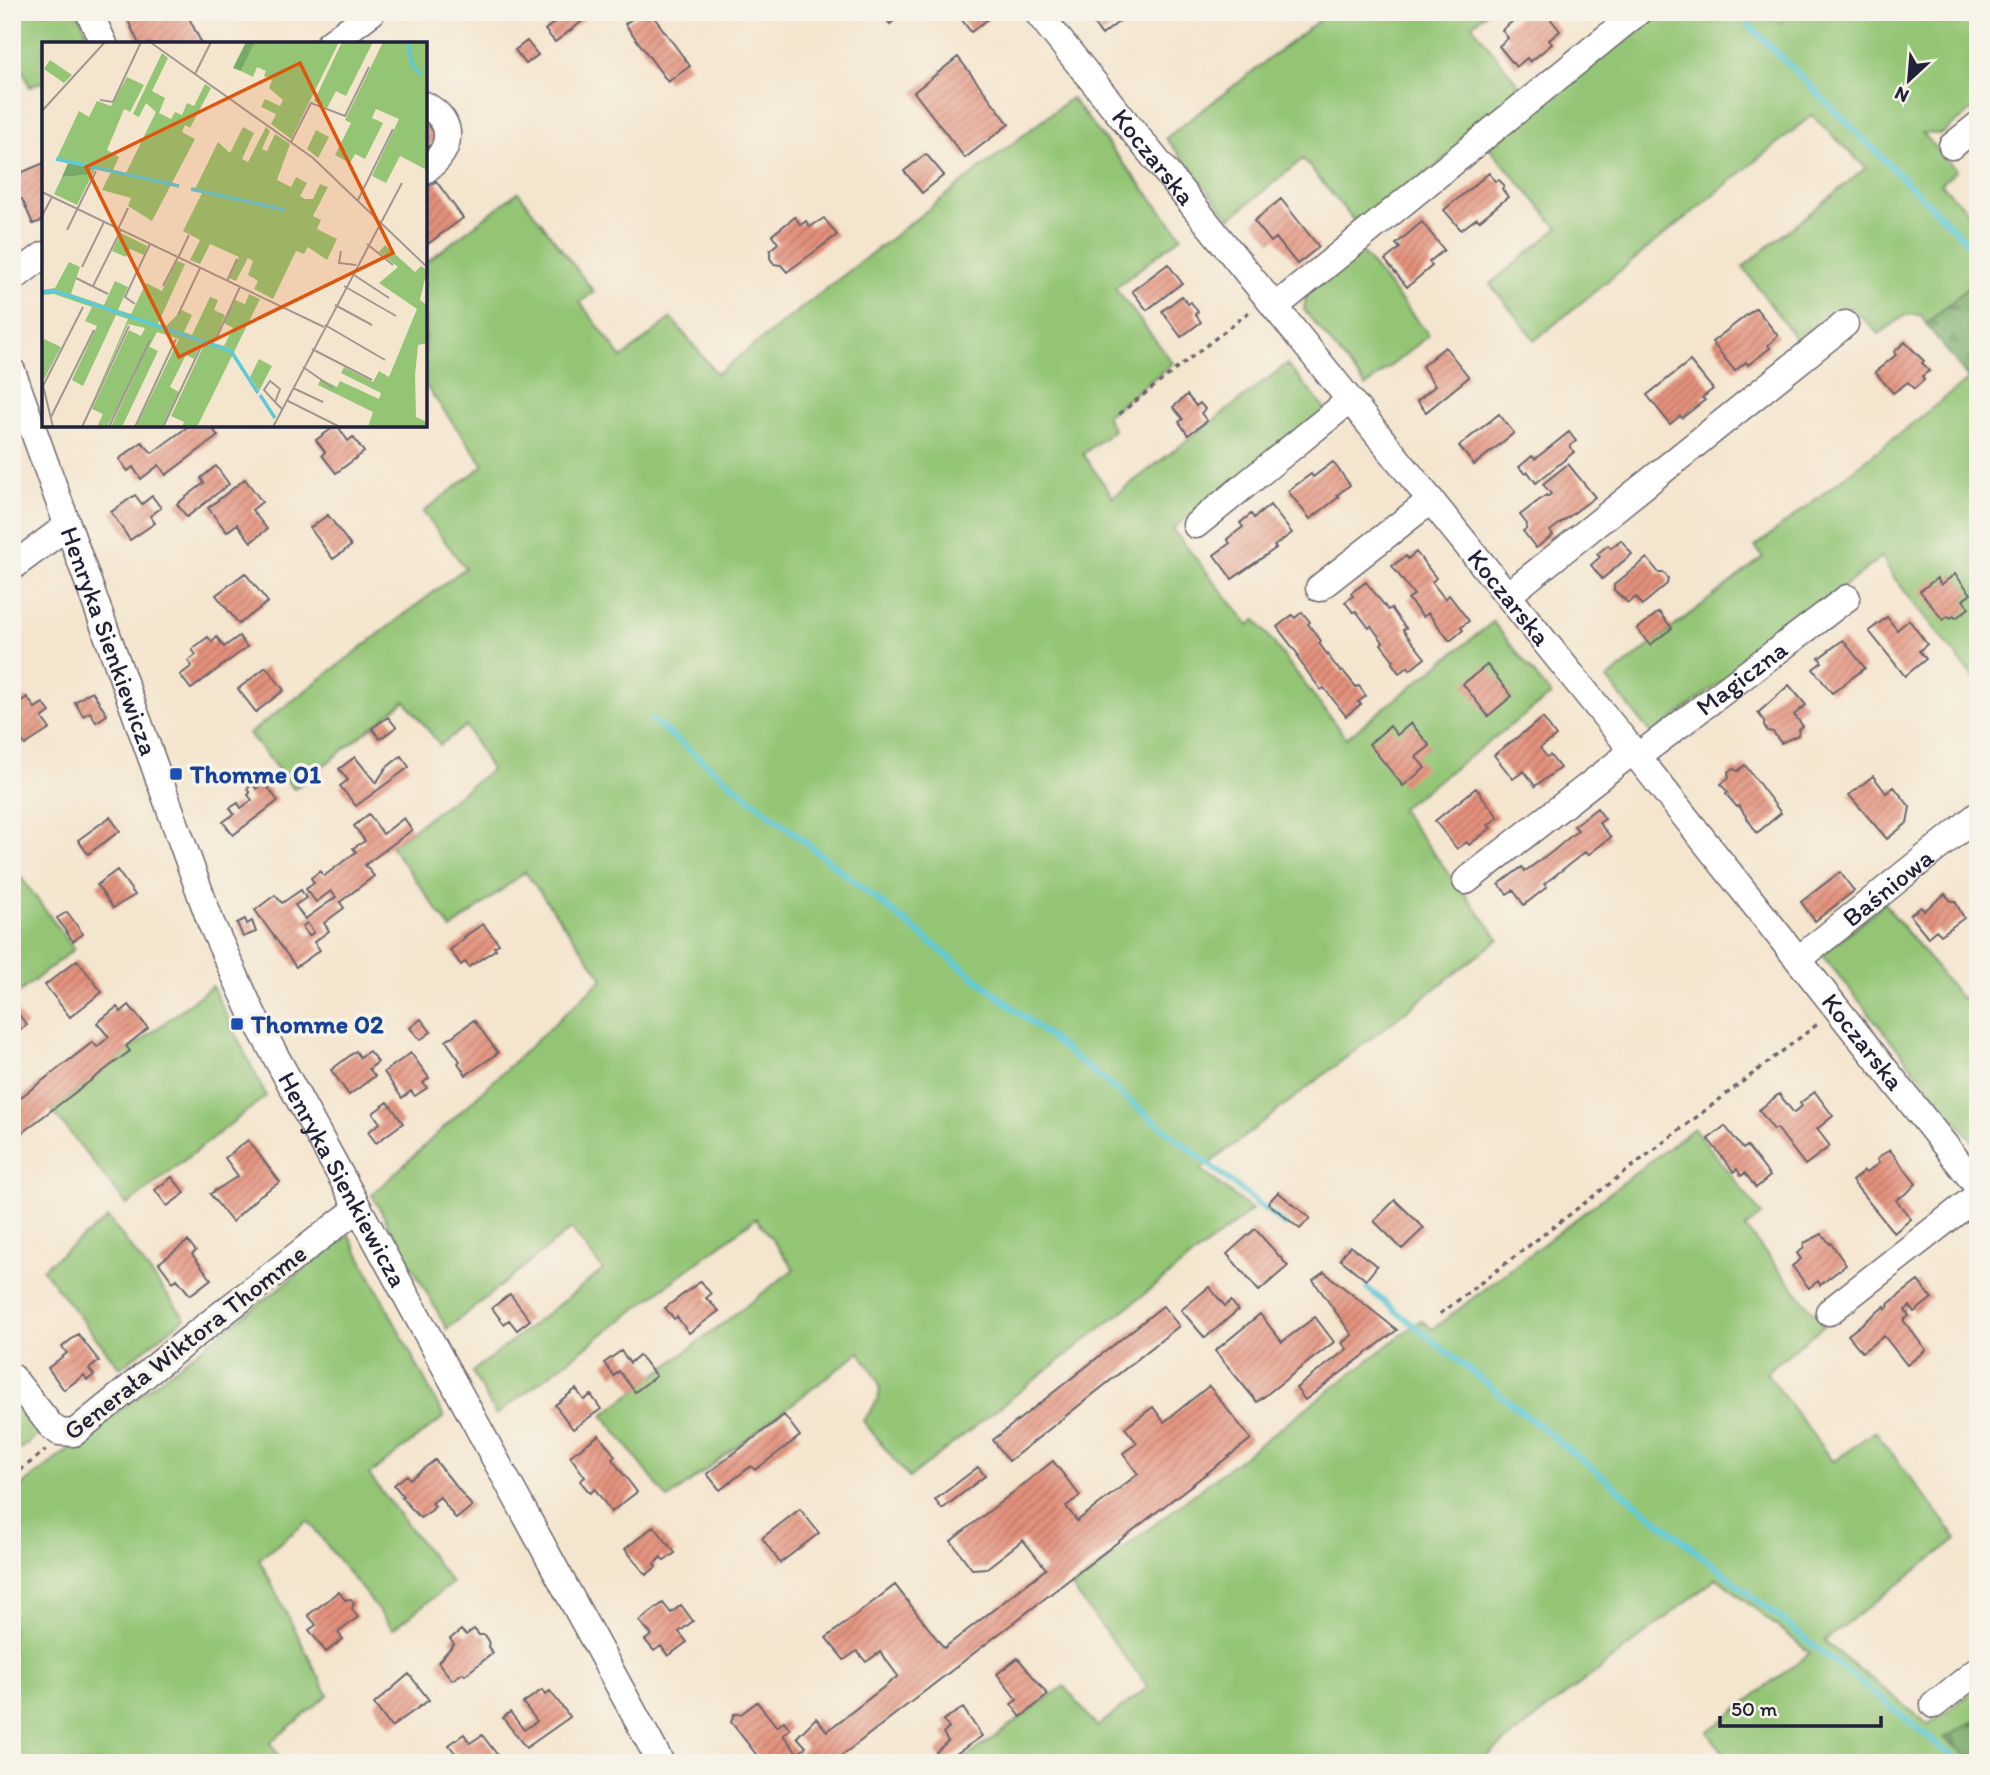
<svg xmlns="http://www.w3.org/2000/svg" width="1990" height="1775" font-family="Itim,sans-serif">
<style>
.green{fill:#93c575;stroke:#5a7458;stroke-width:2}
.forest{fill:url(#forest-firs);stroke:#4c6650;stroke-width:2}
.lines{fill:none;stroke-linecap:round;stroke-linejoin:round}
.stream{stroke:#5ec9d8;stroke-width:6}
.building{fill:url(#building-hatch);fill-rule:evenodd}
.minor-casing{stroke:#6c666e;stroke-width:29}
.path{stroke:#6c666e;stroke-width:3.5;stroke-dasharray:5 5;stroke-linecap:butt}
.minor{stroke:#fff;stroke-width:26}
.transit-dot{fill:#1a4fb4;stroke:#f7f3e8;stroke-width:2.5}
.labels{text-anchor:middle;stroke-width:7;stroke-linejoin:round;paint-order:stroke}
.street-label{font-size:26px;fill:#22223b;stroke:#f7f3e8}
.transit-label{font-size:26px;font-weight:bold;fill:#164399;stroke:#f7f3e8;text-anchor:start}
.inset-river{fill:none;stroke:#5ec9d8;stroke-width:3.5}
.inset-road{fill:none;stroke:#a09793;stroke-width:2}
.view{fill:#de560e;fill-opacity:0.15;stroke:#de560e;stroke-width:3.5}
.inset-edge{fill:none;stroke:#22223b;stroke-width:3.5}
</style>
<defs>
<pattern id="forest-firs" width="22" height="20" patternUnits="userSpaceOnUse" patternTransform="scale(1.75)"><rect width="22" height="20" fill="#76aa66"/><path d="M5 1l3.5 6h-7zM16 11l3.5 6h-7z" fill="#608a55"/></pattern>
<pattern id="building-hatch" width="6" height="6" patternUnits="userSpaceOnUse" patternTransform="scale(1.75)"><rect width="6" height="6" fill="#e4917b"/><path d="M-1 1l2-2M0 6l6-6M5 7l2-2" fill="none" stroke="#b87666"/></pattern>
</defs>
<rect width="100%" height="100%" fill="#f7f3e8"/>
<filter id="ink" filterUnits="userSpaceOnUse"><feTurbulence type="fractalNoise" baseFrequency=".0143" numOctaves="2"/><feDisplacementMap in="SourceGraphic" scale="14" xChannelSelector="R" yChannelSelector="G"/><feConvolveMatrix kernelMatrix="1 2 1 2 8 2 1 2 1" color-interpolation-filters="sRGB"/></filter>
<filter id="wash" filterUnits="userSpaceOnUse"><feTurbulence type="fractalNoise" baseFrequency=".00686" numOctaves="4" result="noise"/><feDisplacementMap in="SourceGraphic" scale="28" xChannelSelector="R" yChannelSelector="G"/><feGaussianBlur stdDeviation="1.57" result="paint"/><feColorMatrix in="noise" values="0 0 0 0 0 0 0 0 0 0 0 0 0 0 0 0 0 1.4 0 .05"/><feComposite in="paint" operator="in"/></filter>
<g filter="url(#wash)">
<rect width="100%" height="100%" fill="#f4e5ce"/>
<!-- green -->
<path class="green" d="M12,12H77L93,44H44V81L30,87L12,44Z
M1330,12H1487L1472,25L1526,94L1359,227L1303,159L1230,218L1166,138Z
M1646,12H1770L1780,23L1791,12H1978V105L1942,134L1922,133L1957,170L1941,184L1978,221V279L1926,324L1921,315H1906L1879,334L1851,307L1817,336L1801,346L1743,267L1866,168L1812,115L1535,340L1490,284L1558,228L1489,147Z
M1071,98L1182,236L1115,288L1173,363L1106,416L1114,430L1083,454L1113,497L1287,364L1327,411L1172,529L1249,625L1256,620L1346,738L1493,622L1551,695L1400,809L1499,939L1201,1170L1252,1210L909,1478L863,1421C890,1388 881,1384 860,1352L668,1499L603,1415L794,1269L756,1218L496,1415L472,1372L603,1270L571,1229L447,1329L372,1195L603,978L525,872L451,929L391,846L491,770L466,726L440,745L405,701L294,789L249,734L465,568L423,512L484,465L425,385V263L518,192L594,292L580,302L622,358L671,318L717,374Z
M1359,249L1429,335L1366,386L1304,310L1306,292Z
M1978,372V675L1974,678L1892,575L1882,557L1652,735L1607,679L1763,557L1755,547Z
M12,865L74,949L12,998Z
M1884,903L1961,999L1978,986V1148L1822,955Z
M212,986L266,1096L127,1205L52,1110Z
M1694,1128L1762,1215L1745,1228L1824,1325L1766,1372L1833,1462L1875,1431L1957,1539L1824,1641L1929,1725L1978,1688V1719L1945,1738L1976,1763H1732L1707,1732L1810,1653L1717,1578L1478,1763H959L1064,1686L1097,1727L1148,1687L1072,1588L1421,1320L1433,1329Z
M108,1218L185,1318L120,1368L42,1269Z
M349,1235L444,1417L369,1475L452,1583L393,1629L308,1521L259,1559L328,1695L270,1743L284,1763H12V1493Z
M12,1397L40,1433L12,1455Z"/>
<!-- forest -->
<path class="forest" d="M1978,279V372L1969,379L1926,324Z
M1978,1719V1763H1976L1945,1738Z"/>
<g class="lines">
<!-- stream -->
<path class="stream" d="M1736,12L1978,253
M652,720L1285,1225
M1367,1288L1961,1763"/>
</g>
<g id="blocks">
<!-- building -->
<path class="building" d="M124,12H186L202,44H139Z
M567,12H580L585,19L555,42L545,30Z
M641,12H650L690,66L668,82L625,24Z
M881,12H905L890,24Z
M963,12H991L993,15L971,32L959,16Z
M1085,12H1131L1102,35Z
M1524,12H1529L1532,16L1537,12H1545L1560,31L1549,40L1552,44L1530,62L1527,58L1516,67L1499,46L1508,38L1502,30Z
M527,41L538,55L526,64L515,50Z
M958,57L1009,124L965,158L914,92Z
M425,120L439,139L425,149Z
M926,154L944,175L922,193L904,171Z
M44,163V220L33,224L22,199H14L12,189L17,186L13,176Z
M1489,173L1495,181L1499,180L1504,185L1502,189L1508,197L1479,221L1477,218L1461,230L1444,210Z
M436,181L463,218L425,246V189Z
M1281,199L1319,247L1297,264L1276,238L1271,242L1254,221Z
M795,217L801,225L806,221L810,227L824,218L837,235L787,272L781,265L774,264L770,258V250L778,243L772,235Z
M1422,222L1444,250L1429,262L1432,266L1407,287L1385,260L1400,248L1396,244Z
M1168,264L1182,283L1147,310L1132,291Z
M1182,296L1188,304L1191,302L1198,312L1195,314L1201,322L1181,337L1162,311Z
M1756,308L1778,336L1768,345L1770,348L1748,365L1746,362L1735,371L1712,342Z
M1905,342L1924,361L1922,363L1929,371L1922,376L1924,380L1914,389L1908,382L1893,393L1875,372L1896,355L1894,352Z
M1445,347L1469,377L1426,412L1417,401L1435,386L1422,366Z
M1690,361L1713,389L1702,398L1705,400L1682,418L1680,416L1670,424L1647,395Z
M1187,395L1196,406L1200,403L1205,409L1201,413L1207,421L1188,435L1179,422L1183,419L1173,407Z
M1499,414L1514,433L1474,465L1459,446Z
M190,425H210L218,436L166,475L159,465L141,479L133,467L128,471L119,459L142,442L152,453Z
M337,425L348,441L353,437L364,452L336,473L322,455L325,452L316,440Z
M1569,432L1576,441L1570,446L1574,452L1536,483L1528,472L1525,474L1519,467L1532,456L1535,459Z
M1333,462L1350,485L1337,495L1339,497L1310,519L1288,491L1311,474L1313,477Z
M1568,464L1595,497L1550,531L1553,535L1536,548L1523,531L1526,529L1527,524L1520,515L1546,495L1547,497L1551,494L1543,484Z
M216,466L229,484L187,517L177,504L204,483L201,478Z
M245,479L262,502L252,510L267,529L251,542L237,524L227,532L208,508Z
M135,495L142,504L152,496L161,508L150,516L155,523L130,540L111,512Z
M1270,505L1292,533L1274,546L1276,548L1232,579L1214,555L1230,543L1227,539L1243,527L1240,523L1251,514L1254,518Z
M328,515L351,546L333,559L310,528Z
M1621,540L1632,554L1602,579L1591,565L1600,557L1597,554L1608,545L1611,548Z
M1416,552L1436,578L1432,582L1438,590L1445,599L1449,595L1469,621L1461,627L1463,630L1450,641L1428,613L1423,617L1408,599L1414,595L1392,566L1406,556L1408,559Z
M1647,558L1659,573H1664L1668,578L1667,584L1642,605L1636,597L1628,603L1614,590V585Z
M245,573L268,602L239,624L216,595Z
M1955,574L1971,594L1963,600L1969,608L1956,618L1954,616L1950,618L1948,616L1943,620L1920,591L1937,578L1941,585Z
M1366,582L1388,610L1391,608L1398,618L1406,628L1403,630L1425,658L1410,670L1408,667L1399,673L1392,663L1394,661L1381,644L1383,642L1371,626L1369,628L1356,611L1353,612L1345,602L1353,596L1351,593Z
M1302,612L1310,622L1308,624L1321,641L1319,643L1329,657L1341,672L1343,671L1356,687L1359,686L1366,696L1358,702L1361,704L1346,716L1324,688L1321,690L1309,674L1297,657L1299,656L1277,627L1292,615L1295,618Z
M1659,612L1672,628L1650,645L1637,629Z
M1887,617L1897,630L1909,620L1927,644L1919,651L1926,659L1905,676L1869,631Z
M239,636L247,647L191,689L180,675L192,666L188,661L196,655L192,649L208,637L212,642L217,637L224,647Z
M1843,640L1865,668L1832,693L1813,669L1822,662L1819,658Z
M1487,665L1512,696L1488,716L1463,684Z
M266,667L284,690L256,712L238,689Z
M1789,685L1806,705L1794,715L1803,726L1799,729L1798,735L1781,743L1773,732L1768,731L1764,726V721L1758,713Z
M92,691L107,715L96,722L90,712L83,716L75,702Z
M27,697L35,708L43,703L50,712L42,718L50,729L25,745L12,726V708Z
M388,717L396,727L380,739L372,728Z
M1543,718L1556,736L1540,748L1547,757L1550,755L1560,768L1535,786L1524,771L1513,779L1494,755Z
M1411,723L1430,746L1416,757L1425,768L1403,786L1369,744L1390,726L1397,735Z
M401,756L409,767L356,806L340,786L348,780L339,769L355,757L376,783L386,768Z
M1745,765L1781,813L1757,833L1739,806L1737,807L1726,794L1728,793L1721,784L1729,778L1728,772L1733,769L1738,771Z
M1873,776L1886,793L1894,787L1910,807L1907,823L1887,839L1849,795Z
M264,782L278,801L233,835L223,822L234,814L230,808L238,803L241,808L252,800L248,795L250,793L247,789L253,784L256,789Z
M1476,788L1498,817L1488,825L1491,828L1469,845L1467,842L1457,849L1435,821Z
M1597,808L1605,819L1599,823L1611,837L1588,855L1585,852L1544,884L1547,887L1524,905L1513,890L1507,894L1499,884L1522,867L1525,871L1552,852L1578,830L1574,826Z
M369,814L383,834L404,818L412,830L365,865L374,876L340,902L344,908L324,923L329,931L314,942L320,950L296,967L255,910L275,895L282,903L301,890L306,898L295,905L305,919L336,897L331,891L316,902L306,889L314,883L311,878L320,871L324,876L356,852L353,848L365,841L354,826ZM307,923L314,932L309,936L302,927Z
M110,817L120,831L88,854L78,840Z
M117,870L135,895L113,908L97,885Z
M1840,872L1854,891L1815,921L1801,902Z
M1945,894L1951,901H1955L1964,918L1941,935L1936,930L1928,937L1910,915L1921,907L1924,911Z
M67,912L83,934L73,941L57,918Z
M245,919L247,924L252,921L256,932L243,937L237,923Z
M483,924L499,944L494,947L496,949L469,967L465,962L461,965L450,950L465,938L464,937Z
M77,960L102,992L70,1017L45,985Z
M129,1005L148,1028L126,1046L130,1051L12,1140V1104L93,1042L97,1047L109,1037L97,1023L117,1007L121,1012Z
M16,1011L27,1025L12,1036V1014Z
M421,1019L431,1032L420,1040L410,1028Z
M474,1020L498,1053L466,1075L458,1063L460,1061L446,1041Z
M356,1051L360,1057L369,1051L378,1062L369,1069L375,1076L349,1095L331,1070Z
M411,1053L429,1078L423,1083L427,1088L415,1096L411,1091L402,1098L384,1072Z
M1815,1092L1833,1116L1817,1129L1830,1146L1805,1165L1777,1128L1774,1130L1759,1110L1779,1094L1794,1113L1802,1106L1800,1103Z
M388,1102L403,1123L376,1143L368,1132L380,1123L373,1113Z
M1725,1126L1743,1149L1747,1146L1770,1176L1756,1188L1745,1173L1741,1176L1737,1169L1734,1172L1708,1139Z
M248,1140L280,1182L259,1196L232,1222L210,1194L238,1176L225,1158Z
M1890,1150L1916,1184L1908,1192L1896,1200L1911,1219L1894,1233L1852,1181L1864,1171L1866,1173L1879,1163L1877,1160L1880,1156Z
M172,1177L185,1193L167,1206L155,1190Z
M1278,1192L1310,1218L1300,1229L1268,1203Z
M1395,1200L1424,1228L1402,1249L1374,1221Z
M1255,1229L1288,1266L1259,1291L1227,1254Z
M1822,1234L1830,1244L1831,1243L1846,1265L1820,1285L1818,1281L1809,1288L1792,1266L1801,1259L1797,1253L1803,1249L1804,1243Z
M188,1241L196,1251L192,1254L211,1279L190,1295L177,1279L173,1282L159,1263Z
M1350,1246L1377,1266L1366,1280L1340,1259Z
M1324,1272L1397,1330L1305,1400L1296,1388L1347,1349L1342,1343L1352,1335L1313,1280Z
M701,1281L711,1294L706,1298L719,1311L689,1333L677,1317L674,1319L665,1308Z
M1918,1281L1932,1298L1914,1312L1910,1306L1905,1310L1909,1316L1903,1320L1926,1350L1907,1365L1884,1336L1862,1352L1848,1335L1885,1306L1886,1309L1889,1306L1888,1304Z
M1209,1287L1225,1306L1231,1301L1238,1310L1205,1338L1181,1310Z
M510,1294L530,1320L517,1330L509,1320L504,1324L492,1308Z
M1163,1306L1179,1326L1009,1461L993,1440Z
M1260,1314L1282,1342L1315,1317L1334,1342L1257,1402L1215,1351Z
M78,1334L99,1361L89,1369L94,1375L87,1380L84,1375L64,1390L48,1368L67,1353L62,1347Z
M621,1351L630,1363L639,1355L656,1376L635,1392L619,1371L614,1376L604,1363Z
M1209,1386L1251,1439L832,1763H763L731,1722L734,1714H741L757,1702L777,1727L784,1721L790,1729L783,1735L798,1754L806,1747L797,1737L816,1718L827,1731L898,1676L880,1652L866,1662L857,1651L844,1660L826,1638L895,1585L944,1648L1046,1569L1023,1540L987,1568L972,1569L951,1541L1053,1461L1080,1496L1066,1506L1077,1521L1138,1474L1123,1453L1137,1443L1125,1428L1153,1407L1164,1422Z
M576,1389L584,1400L591,1395L601,1409L573,1429L555,1405Z
M784,1415L800,1436L755,1470L751,1466L720,1490L707,1474Z
M599,1435L615,1456L612,1459L637,1492L611,1512L595,1489L590,1493L580,1481L585,1477L570,1456Z
M435,1460L472,1506L456,1519L440,1497L432,1503L435,1506L432,1510L420,1518L401,1497L403,1496L394,1485L407,1475L410,1479Z
M978,1467L985,1476L942,1509L935,1500Z
M800,1509L819,1533L780,1563L762,1538Z
M654,1526L675,1553L664,1561L661,1557L654,1564L656,1567L646,1575L625,1549Z
M339,1592L345,1600L351,1599L354,1603L352,1609L358,1617L338,1633L343,1639L326,1652L309,1630L316,1625L308,1615Z
M663,1603L671,1613L681,1605L693,1621L679,1632L687,1642L668,1656L661,1646L654,1651L645,1640L652,1635L639,1621Z
M474,1629L479,1635H485L489,1641L488,1647L493,1653L465,1675L463,1673L452,1680L438,1662L454,1644L450,1639L461,1630L466,1635Z
M1018,1658L1048,1695L1021,1717L1011,1704L1017,1700L997,1674Z
M409,1674L429,1700L391,1727L374,1704Z
M542,1690L545,1695L550,1691L570,1717L526,1748L503,1718L510,1712L524,1730L537,1721L523,1703Z
M963,1708L982,1736L943,1763L936,1752L948,1741L943,1733L949,1728L943,1720Z
M464,1734L470,1743L482,1735L499,1757L491,1763H452L449,1758L456,1754L449,1745Z"/>
</g>
</g>
<g filter="url(#ink)">
<use href="#blocks" fill-opacity="0" stroke="#6c666e" stroke-width="2"/>
<g class="lines">
<!-- minor casing -->
<g class="minor-casing">
<g id="minor">
<path d="M89,12L104,44"/>
<path id="s1" d="M1037,12L1633,751L1978,1187"/>
<path d="M329,44L372,12"/>
<path d="M425,105C457,122 452,151 425,170"/>
<path d="M1952,146L1978,125"/>
<path d="M12,279L44,255"/>
<path d="M1275,307L1638,12"/>
<path id="s2" d="M12,371L211,923L252,1013L661,1763"/>
<path d="M1196,525L1350,400"/>
<path d="M12,567L67,526"/>
<path d="M1319,588L1431,500"/>
<path d="M1508,595L1845,324"/>
<path id="s3" d="M1637,757L1847,598"/>
<path d="M1466,881L1633,751"/>
<path id="s4" d="M1799,959L1978,815"/>
<path d="M1829,1312L1978,1195"/>
<path d="M12,1377L51,1426L59,1432L74,1433L192,1337L358,1208"/>
<path d="M1934,1705L1978,1670"/>
</g>
</g>
<!-- path -->
<path class="path" d="M1119,414L1249,312
M1440,1314L1819,1023
M12,1477L46,1450"/>
<!-- minor -->
<use href="#minor" class="minor"/>
</g>
</g>
<!-- markers -->
<g class="transit-dot">
<rect x="169" y="767" width="14" height="14" rx="3.5"/>
<rect x="230" y="1017" width="14" height="14" rx="3.5"/>
</g>
<g class="labels">
<!-- street labels -->
<g class="street-label">
<text dy="9" stroke="none"><textPath href="#s1" startOffset="186">Koczarska</textPath></text>
<text dy="9" stroke="none"><textPath href="#s1" startOffset="752">Koczarska</textPath></text>
<text dy="9" stroke="none"><textPath href="#s2" startOffset="287">Henryka Sienkiewicza</textPath></text>
<text dy="9" stroke="none"><textPath href="#s3" startOffset="131">Magiczna</textPath></text>
<text dy="9" stroke="none"><textPath href="#s4" startOffset="114">Baśniowa</textPath></text>
<text dy="9" stroke="none"><textPath href="#s1" startOffset="1320">Koczarska</textPath></text>
<text dy="9" stroke="none"><textPath href="#s2" startOffset="875">Henryka Sienkiewicza</textPath></text>
<text transform="translate(185 1342) rotate(-38)" y="9">Generała Wiktora Thomme</text>
</g>
<!-- transit labels -->
<g class="transit-label">
<text x="190" y="783">Thomme 01</text>
<text x="251" y="1033">Thomme 02</text>
</g>
</g>
<!-- overview -->
<g transform="translate(42 42)">
<rect width="385" height="385" fill="#f4e5ce"/>
<path d="M213,0H297L249,97L229,82L234,72L219,65L223,57L238,64L241,58L227,46L230,38L222,34L224,29L215,25L211,35L199,29ZM300,0H331L304,54L294,49L285,66L272,59ZM341,0H385V123L383,127L358,114L344,141L330,134L357,77L334,67L330,76L341,81L323,117L313,112L308,121L293,113L309,81L303,78ZM120,11L126,16L110,49L123,56L117,71L129,77L133,70L140,73L145,61L152,64L163,42L169,46L148,86L143,83L140,90L153,97L110,179L86,164L89,156L60,148L69,130L53,127L35,163L12,152L20,135L44,133L51,127L14,118L37,69L47,75L55,59L69,64L85,35L102,43L88,70L82,67L65,108L77,115L71,128L84,131L114,70L104,61L97,75L91,72ZM8,18L30,33L22,41L2,27ZM201,85L212,91L200,117L206,120L224,85L228,89L220,107L225,109L233,92L248,102L235,138L249,145L254,135L265,141L258,154L263,157H271L278,142L286,145L271,174L279,178L275,187L295,197L285,218L266,205L262,212L254,209L231,257L212,247L216,239L206,233L211,219L206,216L194,239L187,236L197,215L168,202L158,222L148,218L158,198L141,189L161,149L153,147L176,100L188,111ZM274,88L287,95L276,116L265,107ZM79,191L105,204L102,213L88,207L84,215L70,209ZM343,203L373,230L379,224L385,228L378,258L385,263V301L376,303L373,333L374,375L385,380V385H326L331,370L276,343L279,337L295,345L298,339L337,357L339,351L299,331L302,325L331,340L337,329L347,335L375,267L337,241L356,225L337,210ZM135,219L143,222L116,282L124,284L140,268L150,273L142,290L150,293L168,255L176,258L172,268L183,273L172,301L182,304L191,286L182,281L193,258L203,262L207,252L218,257L155,385H140L142,380L129,374L162,303L159,302L152,317L144,313L128,345L137,350L120,385H94L137,297L115,290L65,385H55L61,372L50,367L87,288L99,294L103,286L86,282L48,366L86,277L74,273L41,344L30,338L55,284L43,279L50,265L12,252L0,253V248L13,246L27,220L38,225L29,252L62,263L73,239L86,245L76,268L89,272L104,241L120,249ZM2,297L19,305L1,339L0,302ZM106,304L116,309L80,385H69ZM217,317L230,324L217,349L208,335Z" fill="#93c575"/>
<path d="M204,0H213L199,29L191,26ZM26,121L51,126L44,133L20,135Z" fill="#76aa66"/>
<path class="inset-river" d="M366,0L370,22L379,33M14,117L137,144M149,147L243,168M0,250L13,249L189,309L216,351M218,353L233,376"/>
<path class="inset-road" d="M108,0L271,116L385,225M153,32L169,0M58,58L71,60L99,0M0,69L63,0M249,100L269,61L303,74L327,25M0,150L282,285M316,158L351,87M0,174L10,155M76,187L86,166M25,188L54,129M325,202L351,223M299,209L297,221L314,223M136,216L147,193M40,225L62,180M309,231L347,256M34,236L66,252M185,239L195,217M51,244L79,188M121,244L136,215M302,244L354,274M93,262L83,255L108,202M293,263L330,283M136,273L158,226M283,283L343,318M173,299L198,245M270,307L330,338M261,325L291,346M0,339L11,385M1,344L41,265M251,346L281,360M244,358L298,385M233,360L238,347L228,339L222,348L233,360L240,367M9,375L52,288M40,385L87,284M67,385L108,298M93,385L134,297M121,385L159,305M231,385L360,141"/>
<path class="view" d="M258,21L351,211L137,315L44,125Z"/>
<rect width="385" height="385" class="inset-edge"/>
</g>
<!-- margin -->
<rect width="1990" height="1775" fill="none" stroke="#f7f3e8" stroke-width="42"/>
<!-- north arrow -->
<g transform="translate(1909 80) rotate(206)" stroke="#f7f3e8" stroke-width="5" paint-order="stroke">
<path d="M0-5L12 26L0 18L-12 26Z" fill="#22223b"/>
<text y="-10" font-size="19" font-weight="bold" text-anchor="middle" fill="#22223b">N</text>
</g>
<!-- scale -->
<path d="M1720 1716v10h161v-10" fill="none" stroke="#22223b" stroke-width="3.5"/>
<text x="1731" y="1716" font-size="21" fill="#22223b" stroke="#f7f3e8" stroke-width="5" paint-order="stroke">50 m</text>
</svg>
